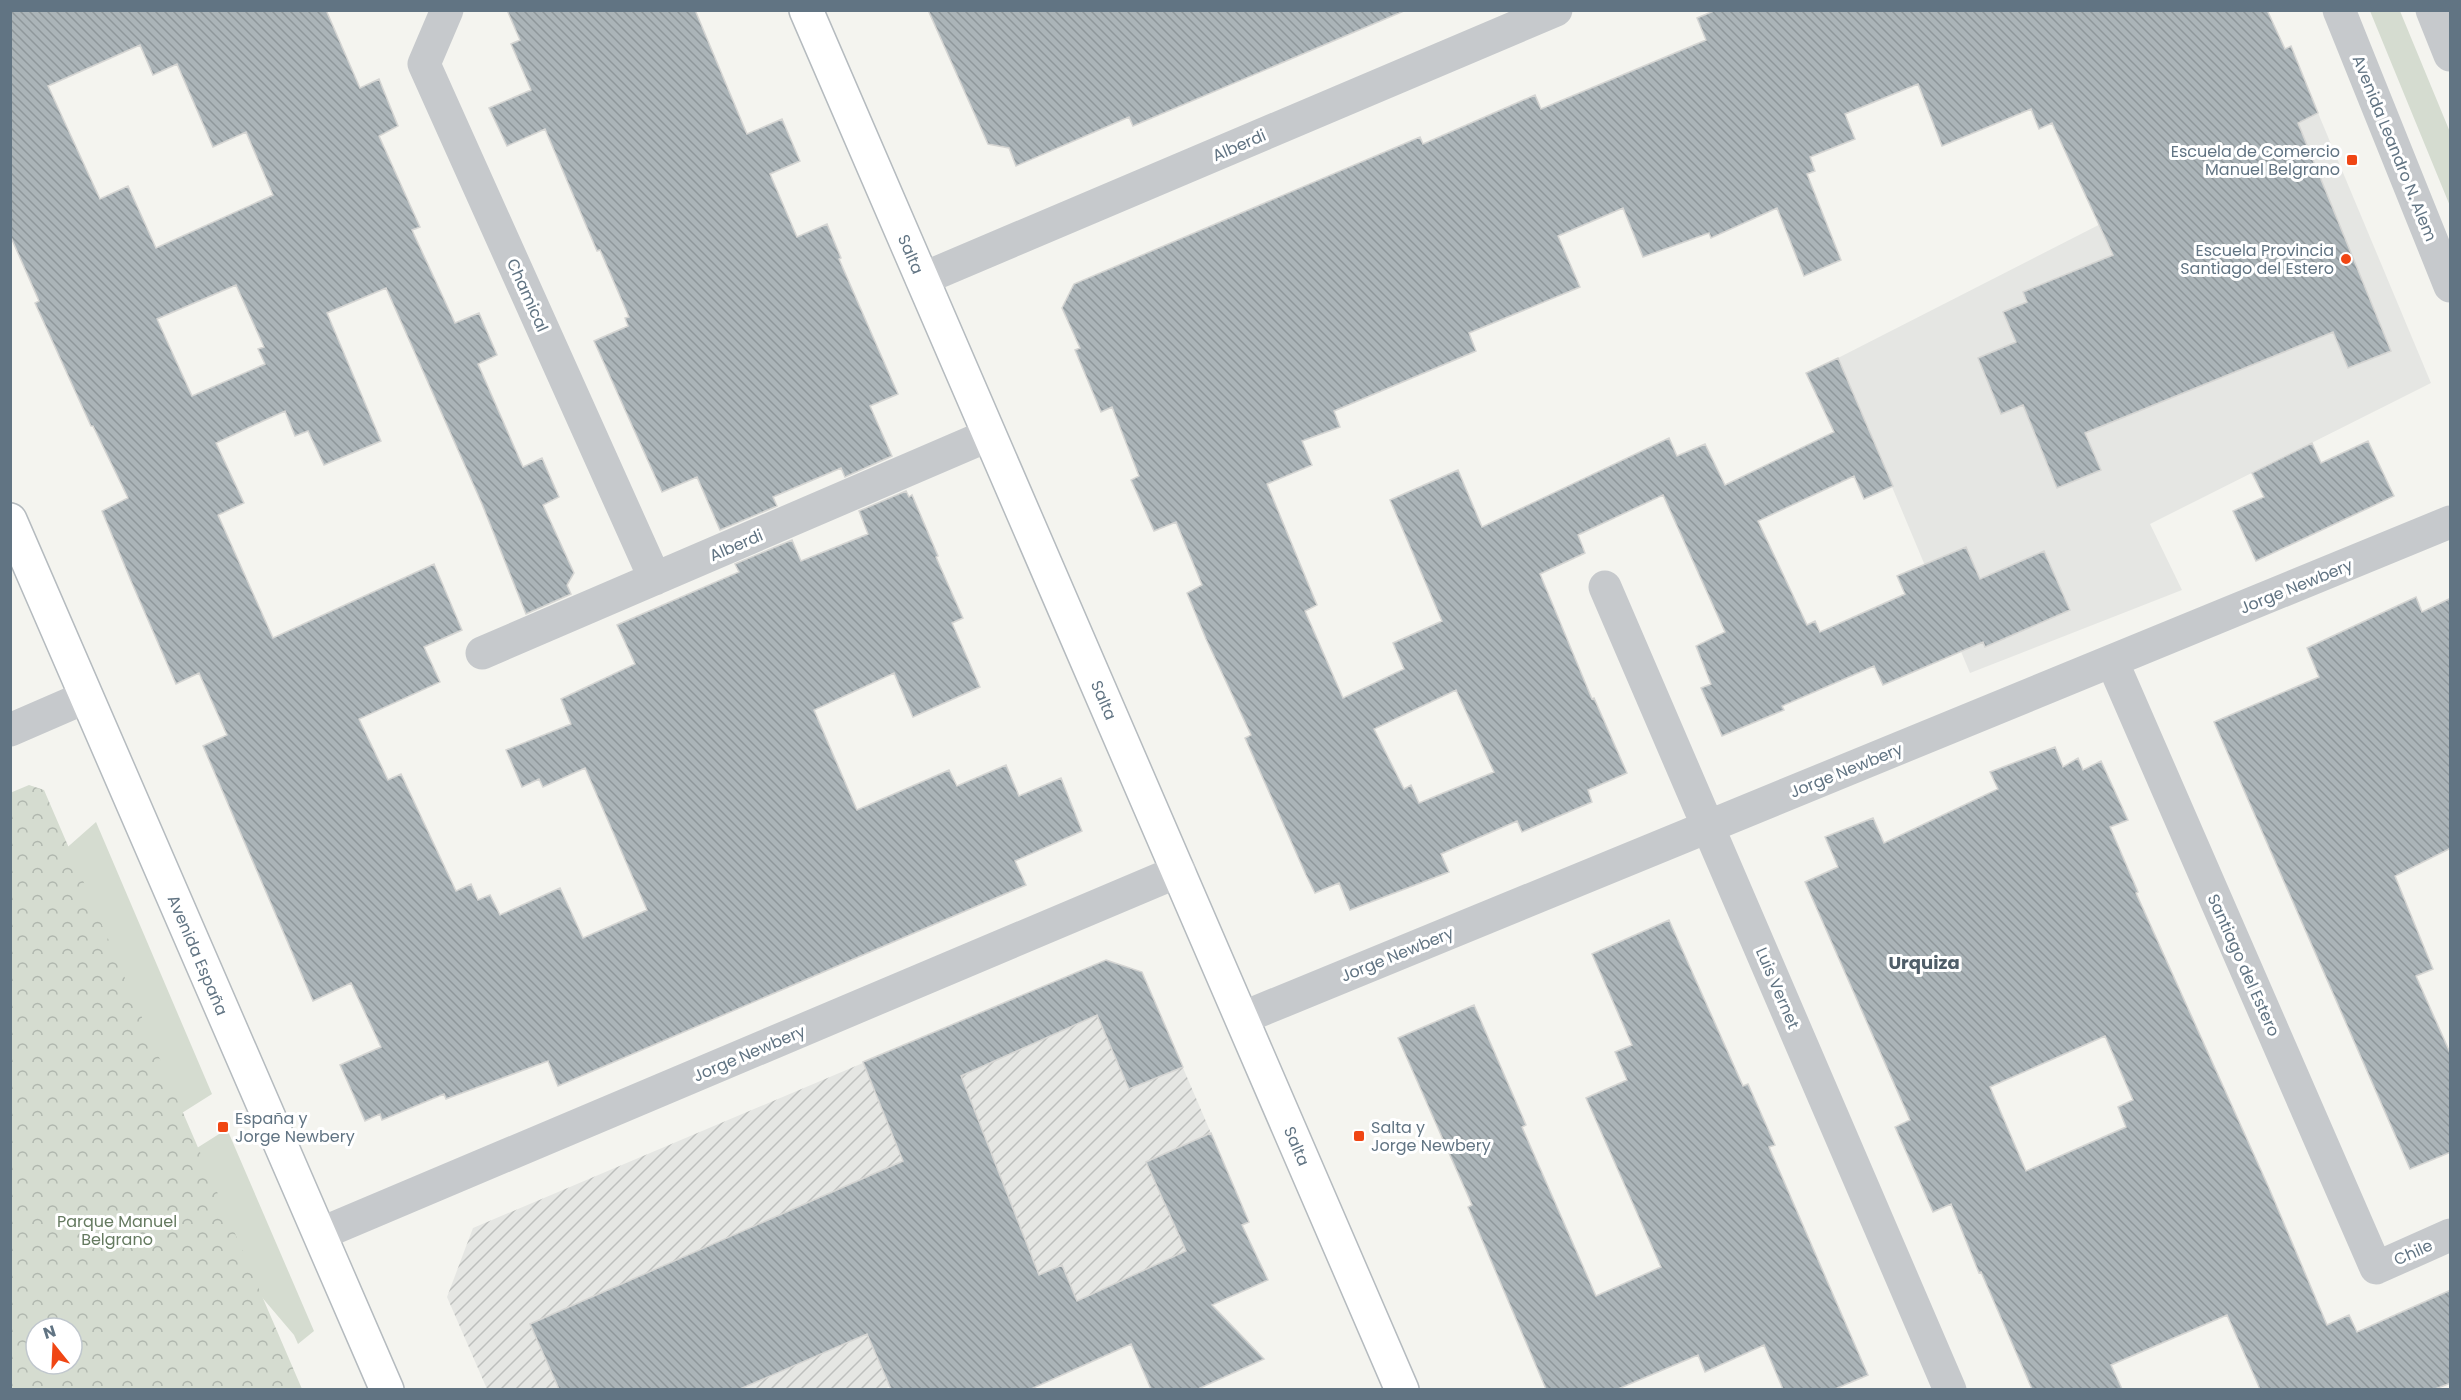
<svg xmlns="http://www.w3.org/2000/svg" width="2461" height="1400" font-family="Poppins,sans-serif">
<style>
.built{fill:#e5e6e3}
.industrial{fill:url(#industrial-furrows)}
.grass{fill:#d5dcd0}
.park{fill:url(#park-crowns);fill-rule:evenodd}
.building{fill:url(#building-back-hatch);stroke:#d5d5d3;stroke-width:1.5;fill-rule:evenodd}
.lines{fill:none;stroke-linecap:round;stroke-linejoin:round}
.secondary-casing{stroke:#b5bbbf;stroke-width:36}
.minor{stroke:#c6c9cc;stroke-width:33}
.tertiary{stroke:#c6c9cc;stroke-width:33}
.secondary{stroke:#fff;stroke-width:33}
.poi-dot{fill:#f04614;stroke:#fff;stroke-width:2}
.labels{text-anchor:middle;stroke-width:6;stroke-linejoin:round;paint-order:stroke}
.street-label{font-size:16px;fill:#617483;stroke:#fff}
.poi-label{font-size:16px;fill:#617483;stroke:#fff;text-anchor:end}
.park-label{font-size:16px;fill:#657a60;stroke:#fff}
.neighbourhood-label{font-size:18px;font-weight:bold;fill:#4f5d68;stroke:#fff}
</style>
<defs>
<pattern id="industrial-furrows" width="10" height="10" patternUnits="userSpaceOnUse" patternTransform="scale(1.5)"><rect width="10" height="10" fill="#e5e6e3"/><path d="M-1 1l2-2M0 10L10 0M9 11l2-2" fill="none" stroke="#bdbfbd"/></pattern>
<pattern id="park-crowns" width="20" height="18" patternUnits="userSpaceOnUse" patternTransform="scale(1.5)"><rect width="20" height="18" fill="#d5dcd0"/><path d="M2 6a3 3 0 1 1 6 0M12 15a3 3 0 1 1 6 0" fill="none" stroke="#b0b7ae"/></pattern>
<pattern id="building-back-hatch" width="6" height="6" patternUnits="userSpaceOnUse" patternTransform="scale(1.5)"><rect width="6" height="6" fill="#abb4b8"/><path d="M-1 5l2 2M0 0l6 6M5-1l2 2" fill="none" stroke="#8f979b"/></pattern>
</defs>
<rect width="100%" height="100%" fill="#f4f4ef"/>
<!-- built -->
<path class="built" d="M2318,113L2431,383L2150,524L2182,590L1970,673L1838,358Z"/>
<!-- industrial -->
<path class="industrial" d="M1106,960L1142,972L1249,1222L884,1389H487L447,1297L473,1228Z"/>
<!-- grass -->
<path class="grass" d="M2370,11H2400L2450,132V206Z
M96,822L212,1094L174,1118L11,897Z
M227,1129L314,1331L298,1344L294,1335L159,1176L189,1153Z"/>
<!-- park -->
<path class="park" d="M29,785L44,790L302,1389H11L10,793ZM36,1328H72V1364H36Z"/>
<!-- building -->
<path class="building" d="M10,10H326L360,88L379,79L398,126L379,136L420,227L412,230L455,323L479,313L497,355L478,364L523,467L542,458L559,497L543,505L574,573L567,585L571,594L526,614L482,504L386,288L327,313L381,441L324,465L308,431L295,436L285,411L250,427L216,443L244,503L218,515L273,638L434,564L462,630L424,647L440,682L359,719L388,780L401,774L456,891L471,884L478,900L490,895L500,915L560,888L583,938L647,910L585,768L543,787L539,779L522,787L506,750L571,724L561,699L635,664L617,625L739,572L735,564L792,540L801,561L868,534L859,511L906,491L909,497L912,495L938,556L936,557L963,618L952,623L980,687L913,717L894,673L814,710L857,810L949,770L957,786L1006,765L1019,796L1061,778L1082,831L1015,861L1026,885L558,1086L548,1061L446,1099L444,1094L382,1120L380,1114L365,1121L340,1065L381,1047L351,983L313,1001L203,746L227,735L199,673L176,684L131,581L102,511L128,498L93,426H91L35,303L39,301L10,235ZM140,45L153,75L177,64L213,147L246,132L273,195L156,248L128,186L100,199L48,86ZM236,285L264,347L258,349L265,364L192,396L157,319Z
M507,10H695L747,134L782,119L800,161L770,174L797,237L827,224L841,258L839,259L898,394L870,406L892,456L845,477L841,468L773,497L777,506L720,530L697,477L662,492L594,341L628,326L625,318L629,317L600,250L597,251L545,129L507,146L489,108L531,90L511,44L520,40Z
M928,10H1404V11L1133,126L1129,117L1016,166L1009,148L988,144Z
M1716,10H2267L2285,49L2291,46L2318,113L2298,123L2391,351L2348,368L2333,332L2085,433L2101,470L2057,488L2023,405L2001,414L1978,358L2016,342L2003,312L2027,302L2023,292L2113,255L2052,123L2039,129L2031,109L1942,146L1918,84L1845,114L1855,139L1810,157L1815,171L1807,174L1841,260L1804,276L1777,208L1711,238L1709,233L1643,257L1623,208L1558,236L1580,287L1469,333L1476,351L1334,411L1340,427L1302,441L1312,465L1267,484L1317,605L1305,611L1343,698L1404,669L1393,643L1442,621L1390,500L1458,470L1482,527L1669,438L1677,456L1705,444L1725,485L1834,432L1806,373L1838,358L1893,486L1864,499L1854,476L1758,521L1807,625L1815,621L1820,632L1905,594L1897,576L1966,547L1980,579L2044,551L2070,610L1985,647L1983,642L1883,685L1874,666L1782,706L1784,710L1722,736L1701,688L1711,684L1696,646L1725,632L1663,495L1578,535L1585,553L1540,574L1592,699L1594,698L1627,773L1588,790L1592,802L1522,832L1517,821L1441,854L1449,872L1350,910L1339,883L1315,893L1306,875L1245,738L1251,735L1206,639L1187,593L1202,585L1176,522L1154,531L1131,480L1139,476L1112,407L1101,412L1075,350L1080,348L1062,308L1074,284L1420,137L1423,144L1535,95L1541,109L1706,40L1697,18ZM1456,690L1494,772L1419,803L1411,785L1404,789L1374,729Z
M2368,441L2394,496L2256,561L2233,511L2264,497L2252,473L2312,443L2321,463Z
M2416,597L2422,612L2451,598V848L2395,876L2433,969L2416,976L2451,1055V1152L2410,1169L2214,722L2319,677L2307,648Z
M2055,747L2063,767L2078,758L2083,770L2101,761L2128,820L2110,827L2138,892L2136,893L2269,1188L2327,1325L2349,1315L2357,1332L2451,1290V1383L2435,1389H2260L2227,1315L2111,1365L2122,1389H2032L1981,1272L1979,1273L1951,1204L1933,1212L1895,1127L1910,1120L1805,882L1838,867L1825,837L1873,818L1884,843L1998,789L1990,772ZM2105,1036L2133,1100L2118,1107L2126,1127L2026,1171L1990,1087Z
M1669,920L1743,1086L1748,1084L1775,1145L1769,1147L1868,1375L1835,1389H1783L1764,1345L1705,1372L1698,1355L1618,1389H1546L1468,1207L1472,1205L1398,1038L1474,1005L1526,1125L1522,1127L1596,1296L1661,1267L1586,1098L1627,1080L1615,1052L1632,1045L1592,954Z
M1106,960L1142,972L1183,1067L1129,1089L1097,1015L961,1076L1039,1275L1062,1265L1077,1301L1186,1251L1146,1162L1211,1133L1249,1222L1242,1225L1268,1280L1212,1305L1264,1359L1198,1389H1151L1131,1344L1031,1389H891L867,1334L740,1389H559L530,1324L903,1161L863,1062Z"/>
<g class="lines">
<!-- secondary casing -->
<g class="secondary-casing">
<path id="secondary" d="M806,10L1402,1390
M10,520L387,1390"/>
</g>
<!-- minor -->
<path class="minor" d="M447,10L424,64L655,579
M922,279L1556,10
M1605,587L1950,1390
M482,653L989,435
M2112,661L2376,1268L2450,1235
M10,730L86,697
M1242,1018L2450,522
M320,1234L1179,871"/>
<!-- tertiary -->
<path class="tertiary" d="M2339,10L2450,286
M2432,10L2450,55"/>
<!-- secondary -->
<use href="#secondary" class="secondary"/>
</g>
<!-- markers -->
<g class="poi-dot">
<rect x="2346" y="154" width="12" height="12" rx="3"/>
<circle cx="2346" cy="259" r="6"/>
<rect x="217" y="1121" width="12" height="12" rx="3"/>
<rect x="1353" y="1130" width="12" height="12" rx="3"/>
</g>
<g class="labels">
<!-- street labels -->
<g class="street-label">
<text transform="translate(1239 145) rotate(-23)" y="6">Alberdi</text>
<text transform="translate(2395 148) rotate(68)" y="6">Avenida Leandro N. Alem</text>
<text transform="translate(911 254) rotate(67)" y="6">Salta</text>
<text transform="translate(528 295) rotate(66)" y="6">Chamical</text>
<text transform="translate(736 545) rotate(-23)" y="6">Alberdi</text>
<text transform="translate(2296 586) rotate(-22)" y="6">Jorge Newbery</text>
<text transform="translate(1104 700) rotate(67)" y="6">Salta</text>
<text transform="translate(1846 770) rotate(-22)" y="6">Jorge Newbery</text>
<text transform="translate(1397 954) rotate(-22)" y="6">Jorge Newbery</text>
<text transform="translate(198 955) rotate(67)" y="6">Avenida España</text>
<text transform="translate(2244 965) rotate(66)" y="6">Santiago del Estero</text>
<text transform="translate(1778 988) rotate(67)" y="6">Luis Vernet</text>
<text transform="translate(749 1053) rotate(-23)" y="6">Jorge Newbery</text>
<text transform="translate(1297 1146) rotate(67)" y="6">Salta</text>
<text transform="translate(2413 1252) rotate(-24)" y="6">Chile</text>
</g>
<!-- poi labels -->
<g class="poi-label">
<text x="2340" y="157">Escuela de Comercio<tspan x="2340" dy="18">Manuel Belgrano</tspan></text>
<text x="2334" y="256">Escuela Provincia<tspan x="2334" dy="18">Santiago del Estero</tspan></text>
<text x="235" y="1124" text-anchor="start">España y<tspan x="235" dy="18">Jorge Newbery</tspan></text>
<text x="1371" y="1133" text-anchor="start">Salta y<tspan x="1371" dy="18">Jorge Newbery</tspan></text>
</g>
<!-- park labels -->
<g class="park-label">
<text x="117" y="1227">Parque Manuel<tspan x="117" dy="18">Belgrano</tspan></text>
</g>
<!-- neighbourhood labels -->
<g class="neighbourhood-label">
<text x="1924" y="969">Urquiza</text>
</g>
</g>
<!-- border -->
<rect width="2461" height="1400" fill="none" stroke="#617483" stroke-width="24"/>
<!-- north arrow -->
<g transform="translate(54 1346) rotate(342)"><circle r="28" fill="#ffffff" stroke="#c0c7cd" stroke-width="1.5"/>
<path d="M0-4.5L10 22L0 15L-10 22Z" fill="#f04614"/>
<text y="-9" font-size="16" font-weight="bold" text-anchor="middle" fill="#617483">N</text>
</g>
</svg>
